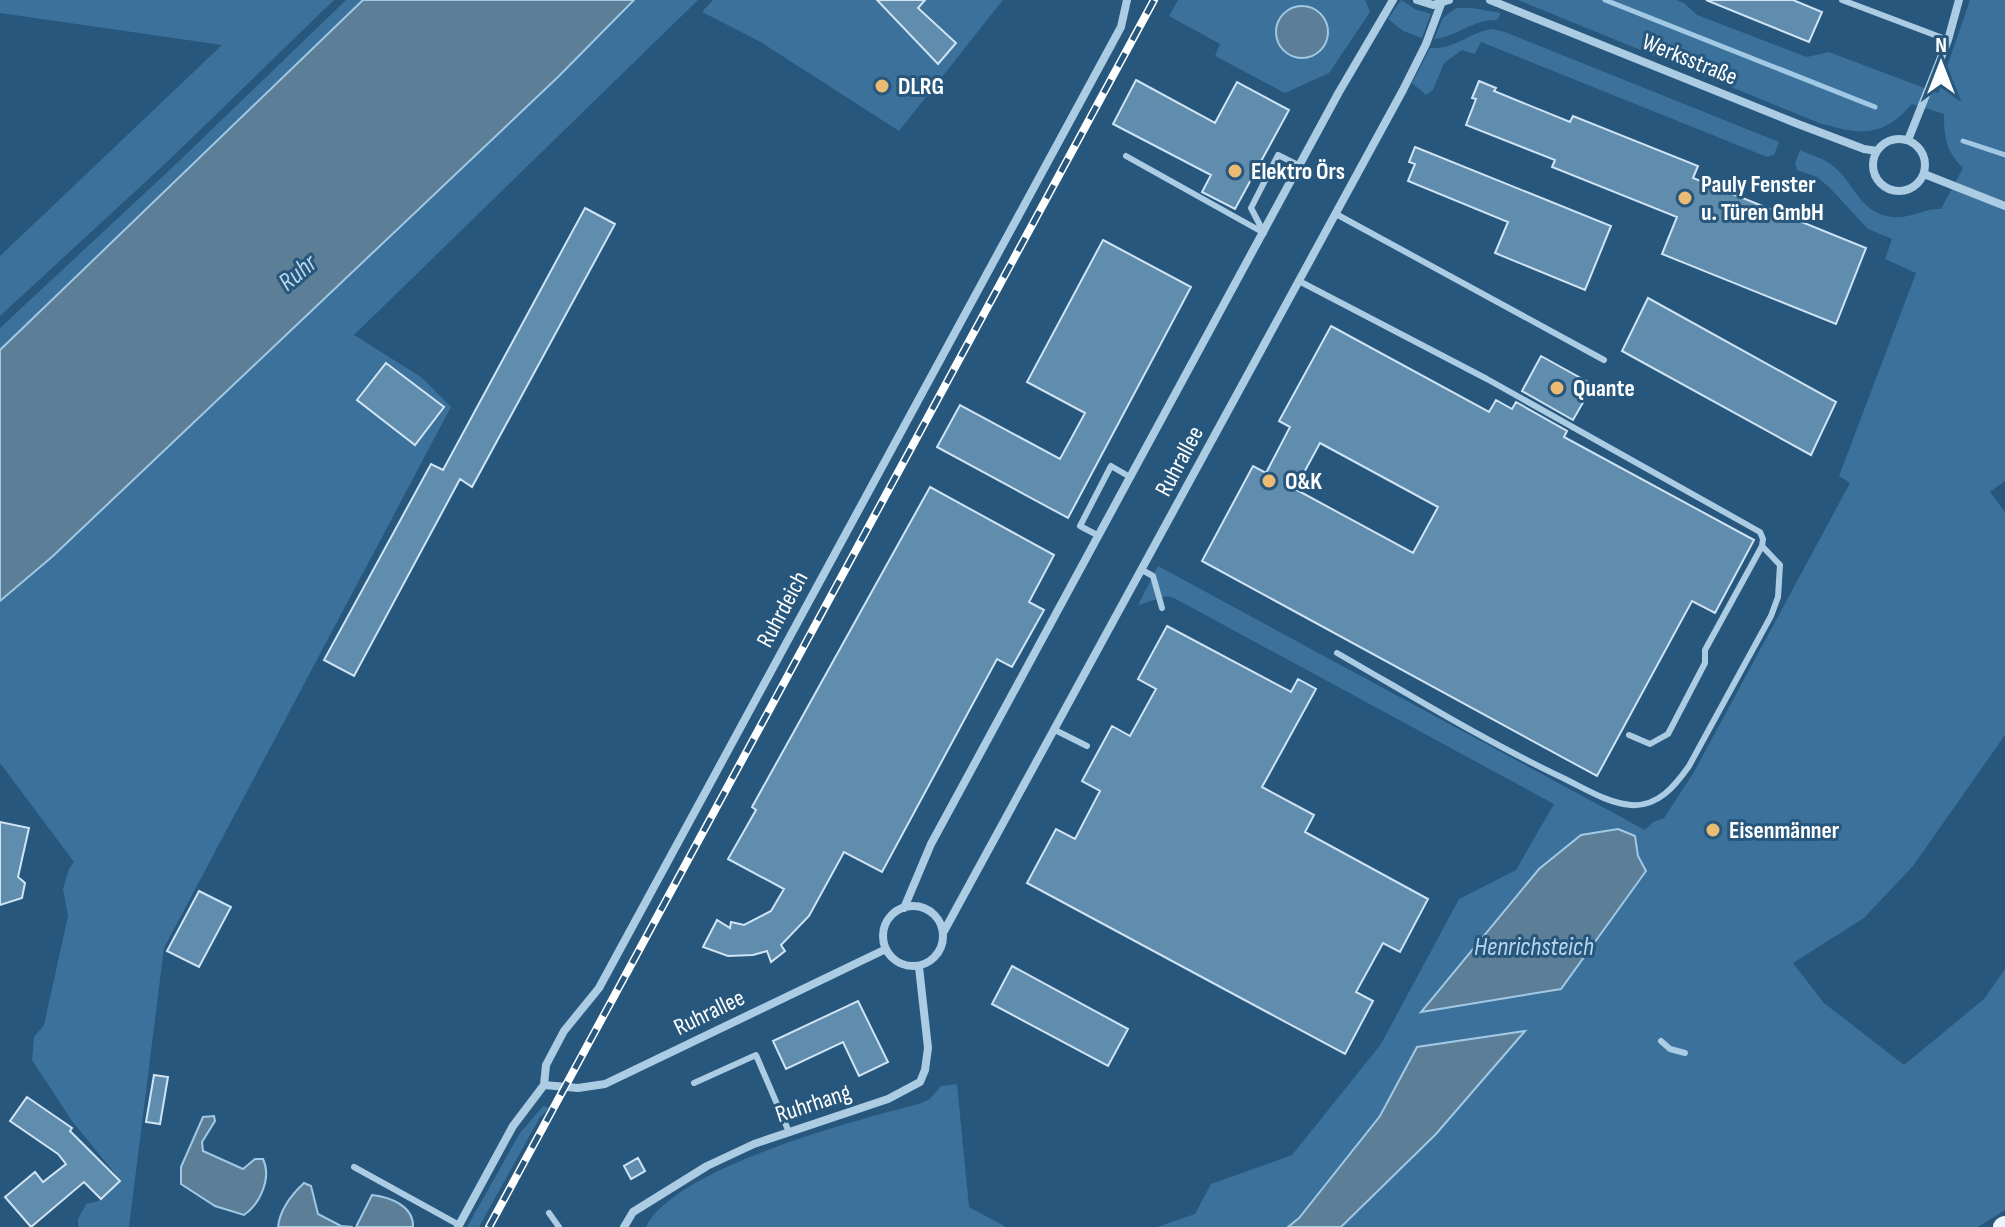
<svg xmlns="http://www.w3.org/2000/svg" width="2005" height="1227" font-family="'Sofia Sans Condensed',sans-serif">
<style>
.green{fill:#3b719a}
.water{fill:#5c7e97;stroke:#a1c9e5;stroke-width:2}
.lines{fill:none;stroke-linecap:round;stroke-linejoin:round}
.stream{stroke:#a1c9e5;stroke-width:5}
.building{fill:#608cad;stroke:#cfe4f4;stroke-width:2;fill-rule:evenodd}
.lane{stroke:#accce4;stroke-width:6}
.street{stroke:#accce4;stroke-width:8}
.primary{stroke:#ecf5fc;stroke-width:20}
.rail-casing{stroke:#fff;stroke-width:8}
.rail{stroke:#27577d;stroke-width:5;stroke-dasharray:15;stroke-linecap:butt}
.poi-dot{fill:#ecbb73;stroke:#27577d;stroke-width:3}
.labels{text-anchor:middle;stroke-width:6;stroke-linejoin:round;paint-order:stroke}
.street-label{font-size:24px;fill:#fff;stroke:#27577d}
.poi-label{font-size:24px;font-weight:bold;fill:#fff;stroke:#27577d;text-anchor:start}
.water-label{font-size:26px;font-style:italic;fill:#b8d6ec;stroke:#27577d}
</style>
<rect width="100%" height="100%" fill="#27577d"/>
<!-- green -->
<path class="green" d="M0,0H334L167,162L0,316V256L222,45L0,13Z
M346,0H363L0,349V328L176,164Z
M634,0H698L354,335L421,377L451,407L164,948L129,1227H78V1219L86,1204L102,1200L121,1181L72,1121L32,1060L34,1037L44,1025L68,916L63,889L69,869L74,862L0,763V601L53,556L558,77Z
M713,0H1003L899,131L759,41L702,12Z
M1178,0H1365L1370,12L1329,73L1285,93L1215,56L1220,44L1169,16Z
M1401,0L1415,9L1431,14L1422,38L1403,31L1388,19Z
M1518,0H1676L1684,3L1697,15L1807,57L1829,52L1938,93L1970,0H2005V481L1990,492L2005,512V735L1913,866L1864,918L1793,963L1824,1003L1904,1065L1984,999L2005,969V1210L1978,1227H1157L1195,1214L1211,1184L1292,1155L1381,1044L1459,899L1516,870L1554,804L1174,598L1167,596L1138,605L1158,566L1645,830L1653,822L1664,818L1694,772L1850,483L1839,476L1916,273L1885,259L1892,239L1868,229L1829,187L1817,177L1797,170L1795,163L1800,150C1810,155 1824,158 1833,166C1856,184 1859,213 1892,217C1910,219 1924,208 1941,209L1963,168C1946,151 1944,138 1944,114L1912,104C1882,138 1861,135 1819,123Z
M1456,8H1472L1501,13L1497,20C1473,19 1457,37 1434,39L1443,18Z
M1492,29L1505,32L1779,142L1774,155L1767,157L1481,42L1475,54L1462,50L1444,63L1433,90L1426,95L1412,83L1430,48C1455,50 1469,32 1492,29Z
M957,1084L969,1207L1006,1227H646C672,1169 858,1119 919,1104L930,1099L941,1086Z
M543,1106L550,1108L540,1117L479,1227H467L520,1133Z"/>
<!-- water -->
<path class="water" d="M363,0H634L558,77L53,556L0,601V350Z
M1276 32a26 26 0 1 1 52 0a26 26 0 1 1-52 0Z
M1618,829L1635,836L1638,856L1646,871L1561,989L1421,1012L1539,869L1581,835Z
M1525,1031L1436,1134L1341,1227H1288L1299,1218L1380,1116L1417,1047Z
M214,1116L215,1121L202,1142L203,1151L243,1169L255,1159H263C272,1178 260,1204 244,1215L215,1206L181,1184V1167L203,1117Z
M304,1183L311,1186L318,1214L341,1226L353,1227H278C280,1209 291,1195 304,1183Z
M372,1195C390,1197 414,1206 413,1227H356Z"/>
<g class="lines">
<!-- stream -->
<path class="stream" d="M1605,0L1875,107
M1963,141L2005,155"/>
</g>
<!-- building -->
<path class="building" d="M877,0H925L918,8L956,43L938,64Z
M1706,0H1793L1822,12L1809,42Z
M1136,80L1215,123L1237,82L1289,110L1235,209L1202,192L1211,175L1113,124Z
M1479,81L1496,88L1494,91L1570,122L1573,116L1698,166L1693,178L1866,248L1836,324L1662,254L1677,217L1552,167L1555,160L1466,125L1476,99L1472,98Z
M1415,147L1611,226L1585,290L1495,253L1508,222L1408,181L1415,164L1409,162Z
M585,208L615,224L472,487L460,479L354,676L324,660L431,464L443,470Z
M1103,240L1191,287L1068,518L937,447L960,405L1060,459L1085,413L1027,382Z
M1648,298L1836,402L1811,455L1622,351Z
M1331,326L1489,412L1496,400L1512,409L1516,402L1567,431L1564,437L1754,540L1715,613L1692,601L1597,776L1202,561L1253,466L1266,473L1290,427L1279,421ZM1320,443L1438,507L1413,553L1295,489Z
M1541,356L1593,385L1573,420L1522,391Z
M386,363L444,407L415,445L357,400Z
M930,487L1054,555L1029,602L1044,610L1012,667L997,659L882,872L844,852L809,916L781,945L785,951L771,962L767,951L753,955L728,956L703,947L717,920L730,928L731,922L744,925L771,911L784,889L728,859L756,810L752,807Z
M1167,626L1291,692L1298,679L1316,689L1262,787L1314,815L1305,832L1428,899L1400,952L1383,943L1356,992L1373,1001L1345,1054L1027,883L1056,829L1075,839L1100,791L1082,781L1112,726L1130,736L1156,689L1138,679Z
M0,822L29,828L18,877L25,883L22,898L0,905Z
M199,891L231,907L199,967L167,951Z
M1012,966L1128,1029L1108,1066L992,1004Z
M858,1001L888,1062L859,1076L843,1042L786,1069L773,1041Z
M154,1075L168,1077L160,1124L146,1122Z
M27,1097L72,1128L70,1131L120,1181L101,1199L84,1182L31,1227L5,1197L35,1172L43,1182L66,1164L58,1154L10,1121Z
M638,1158L645,1171L631,1179L624,1166Z"/>
<g class="lines">
<!-- lane -->
<path class="lane" d="M1842,0L1948,40
M1126,156L1264,233
M1336,214L1604,360
M1262,229L1251,208L1278,155L1300,166
M1299,281L1487,379L1760,532L1763,539L1762,546L1705,650V663L1668,734L1650,744L1629,735
M1099,536L1080,526L1111,466L1130,477
M1142,570L1153,576L1162,608
M1337,653C1412,696 1485,741 1563,778C1584,788 1607,803 1631,805C1658,807 1675,786 1689,766L1771,616L1778,597L1780,565L1762,546
M1055,730L1087,746
M1661,1041L1670,1049L1685,1053
M694,1083L756,1055L789,1132
M354,1167L459,1225
M549,1213L559,1227"/>
<!-- street -->
<path class="street" d="M1417,0L1433,5L1449,0
M1490,0L1798,124L1864,149L1877,151
M1873 165a26 26 0 1 1 52 0a26 26 0 1 1-52 0Z
M1908,140L1948,40L1959,0
M1924,174L2005,206
M883 936a30 30 0 1 1 60 0a30 30 0 1 1-60 0Z
M904,908L931,844L1339,92L1393,0
M943,933L1403,90L1426,44L1441,4
M544,1085L578,1088L605,1084L886,949
M458,1227L513,1126L544,1085L546,1065L564,1031L599,988L1121,27L1127,0
M624,1227L633,1212L707,1166L754,1144L888,1099L920,1082L925,1070L928,1048L919,967"/>
<!-- primary -->
<path class="primary" d="M2003,1227L2005,1226"/>
<!-- rail casing -->
<g class="rail-casing">
<path id="rail" d="M489,1227L1154,0"/>
</g>
<!-- rail -->
<use href="#rail" class="rail"/>
</g>
<!-- markers -->
<g class="poi-dot">
<circle cx="882" cy="86" r="8"/>
<circle cx="1235" cy="171" r="8"/>
<circle cx="1685" cy="198" r="8"/>
<circle cx="1557" cy="388" r="8"/>
<circle cx="1269" cy="481" r="8"/>
<circle cx="1713" cy="830" r="8"/>
</g>
<g class="labels">
<!-- street labels -->
<g class="street-label">
<text transform="translate(1690 59) rotate(22)" y="8">Werksstraße</text>
<text transform="translate(1179 461) rotate(-62)" y="8">Ruhrallee</text>
<text transform="translate(782 609) rotate(-62)" y="8">Ruhrdeich</text>
<text transform="translate(709 1012) rotate(-26)" y="8">Ruhrallee</text>
<text transform="translate(813 1103) rotate(-18)" y="8">Ruhrhang</text>
</g>
<!-- poi labels -->
<g class="poi-label">
<text x="898" y="94">DLRG</text>
<text x="1251" y="179">Elektro Örs</text>
<text x="1701" y="192">Pauly Fenster<tspan x="1701" dy="28">u. Türen GmbH</tspan></text>
<text x="1573" y="396">Quante</text>
<text x="1285" y="489">O&amp;K</text>
<text x="1729" y="838">Eisenmänner</text>
</g>
<!-- water labels -->
<g class="water-label">
<text transform="translate(297 272) rotate(-40)" y="9">Ruhr</text>
<text x="1534" y="955">Henrichsteich</text>
</g>
</g>
<!-- north arrow -->
<g transform="translate(1941 64)" stroke="#27577d" stroke-width="6" paint-order="stroke">
<path d="M0-6L14 30L0 20L-14 30Z" fill="#ffffff"/>
<text y="-12" font-size="22" font-weight="bold" text-anchor="middle" fill="#ffffff">N</text>
</g>
</svg>
